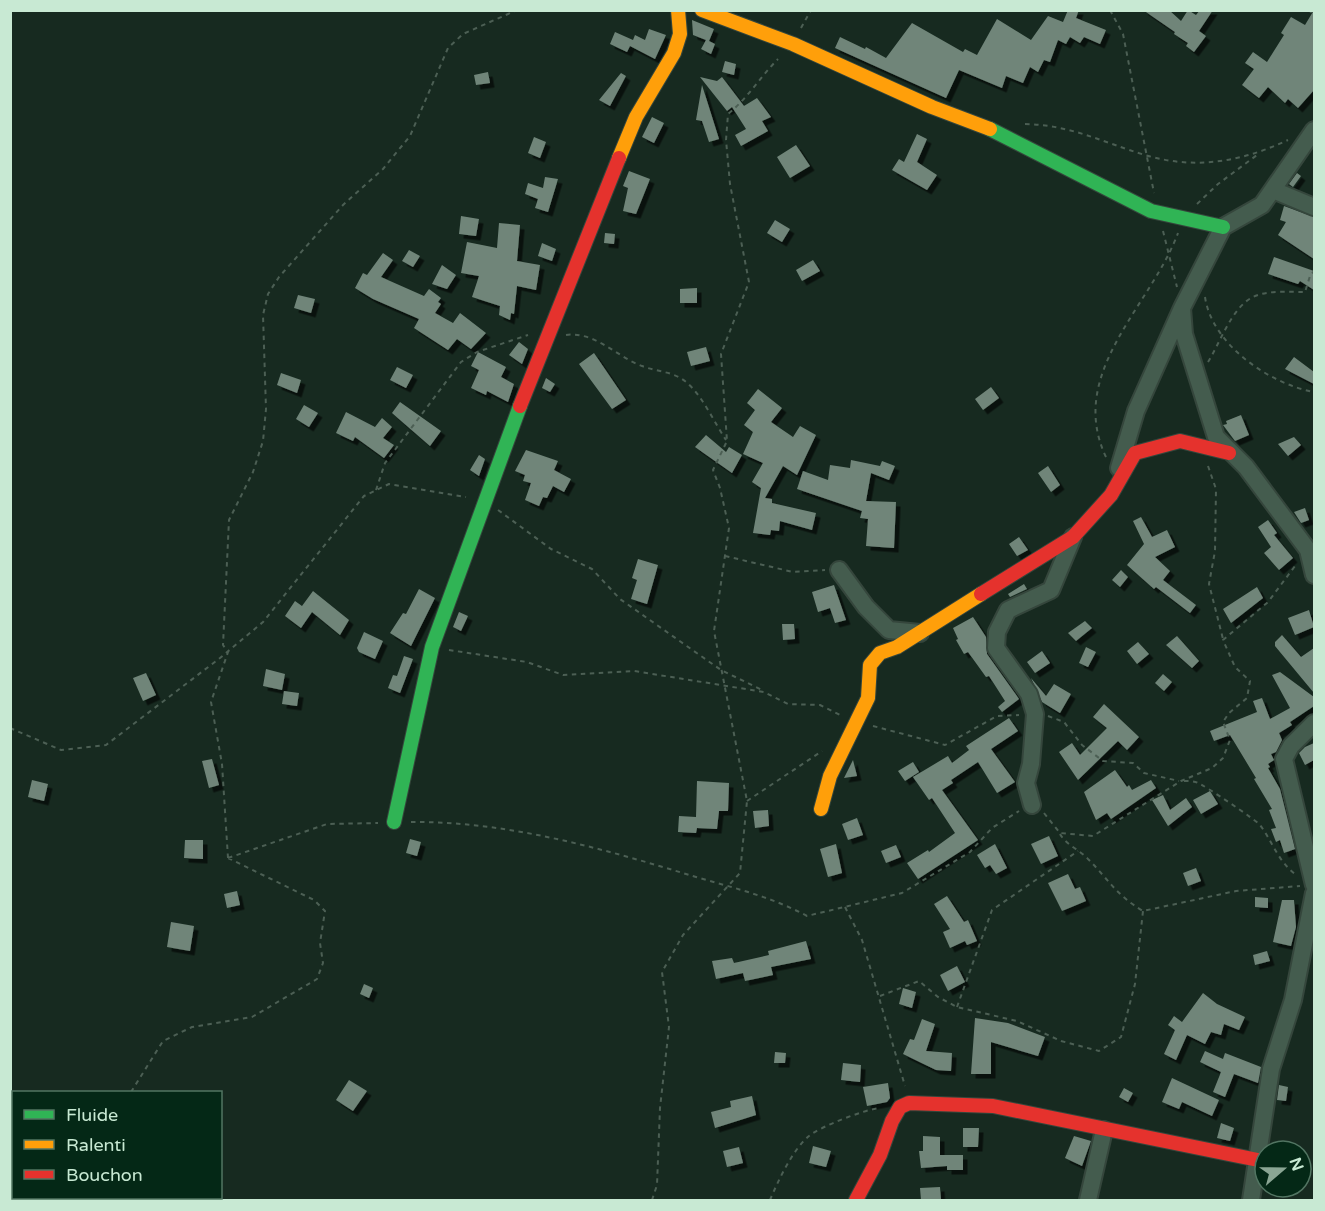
<svg xmlns="http://www.w3.org/2000/svg" width="1325" height="1211" font-family="'Varela Round',sans-serif">
<style>
.building{fill:#708579;filter:url(#shadow)}
.lines{fill:none;stroke-linecap:round;stroke-linejoin:round}
.street-casing{stroke:#35463c;stroke-width:20}
.fast-casing{stroke:#35463c;stroke-width:16}
.slow-casing{stroke:#35463c;stroke-width:16}
.jam-casing{stroke:#35463c;stroke-width:16}
.path{stroke:#4c5f54;stroke-width:2;stroke-dasharray:4.5 4.5;stroke-linecap:butt}
.street{stroke:#445c4e;stroke-width:16}
.fast{stroke:#30b455;stroke-width:14}
.slow{stroke:#ff9f0a;stroke-width:14}
.jam{stroke:#e5322d;stroke-width:14}
</style>
<defs>
<filter id="shadow"><feDropShadow dx="4.5" dy="4.5" stdDeviation="0" flood-color="#0009"/></filter>
</defs>
<rect width="100%" height="100%" fill="#172a20"/>
<!-- building -->
<path class="building" d="M1068,10H1079L1076,18L1106,30L1100,44L1084,37L1080,43L1070,37L1066,44L1058,40L1050,62L1044,60L1038,72L1030,67L1023,83L1006,76L1002,88L959,70L946,98L835,48L840,37L865,49L866,47L886,58L912,23L963,52L965,49L977,55L997,19L1031,40L1048,16L1063,22Z
M1143,10H1169L1181,21L1188,10L1196,15L1200,10H1213L1199,31L1206,36L1194,52L1186,46L1188,43L1174,34L1175,32Z
M1314,10V90L1298,108L1288,99L1285,103L1268,87L1259,98L1242,85L1254,69L1245,63L1253,52L1267,62L1284,35L1281,33L1291,17L1305,25Z
M692,20L714,29L709,41L715,44L711,54L701,49L706,40L693,35Z
M649,29L666,35L655,59L630,46L627,52L610,44L615,32L633,40L635,35L645,40Z
M725,61L736,64L734,75L722,72Z
M488,72L490,83L476,85L474,75Z
M621,73L626,76L610,106L599,100Z
M700,77L717,81L722,77L744,106L757,98L771,117L762,121L768,131L741,146L735,135L746,129L732,107L727,111Z
M702,85L719,139L709,142L702,121L696,120Z
M652,117L664,123L654,143L642,137Z
M917,134L927,139L917,162L937,175L927,190L892,170L899,159L904,162Z
M534,137L546,142L540,158L528,153Z
M796,145L810,166L790,178L777,157Z
M629,171L650,179L636,214L623,211L628,188L623,186Z
M1297,173L1301,176L1293,187L1289,184Z
M545,177L558,179L548,212L535,208L538,199L525,194L528,183L543,188Z
M1284,206L1314,217V259L1278,235L1286,222L1280,220Z
M461,216L479,219L476,236L459,234Z
M775,220L790,229L782,242L767,233Z
M499,223L520,225L517,261L540,265L536,290L517,286L514,314L511,313L510,320L499,315L500,306L472,297L479,276L461,273L467,242L497,248Z
M605,233L615,234L614,244L604,243Z
M542,243L556,249L552,261L538,256Z
M409,250L420,256L413,267L402,261Z
M383,253L393,260L381,277L424,296L429,289L441,298L438,302L441,304L435,313L453,323L460,313L486,333L471,349L457,339L448,350L414,328L419,319L373,299L355,288L363,273L367,275Z
M1274,257L1314,271V290L1300,281L1298,284L1268,274Z
M813,260L820,271L802,281L796,270Z
M442,265L456,275L447,289L432,284Z
M697,288V303H680V289Z
M298,295L315,299L311,313L294,308Z
M519,342L528,349L522,364L509,355Z
M706,347L710,361L691,366L687,352Z
M478,352L506,367L501,377L514,384L508,402L487,391L486,395L471,388L479,370L471,366Z
M594,353L626,400L612,409L579,364Z
M1294,357L1314,372V384L1285,369Z
M397,367L413,375L406,388L390,380Z
M281,373L301,380L297,393L277,385Z
M546,378L555,384L550,392L542,388Z
M991,387L999,398L983,410L975,399Z
M758,389L782,408L771,422L793,437L800,426L816,435L797,475L783,466L765,498L772,499V503L816,513L812,530L780,521L779,531L771,530L770,535L753,533L761,488L752,482L763,463L743,454L753,432L744,425L755,410L747,403Z
M400,402L441,431L430,446L392,413Z
M304,405L318,413L309,427L296,419Z
M346,412L375,427L382,418L392,427L383,438L394,445L384,458L355,437L353,441L336,433Z
M1241,415L1249,435L1235,441L1223,425L1227,424L1226,421Z
M706,435L726,452L729,447L742,455L732,473L695,447Z
M1294,437L1301,445L1288,456L1278,444Z
M526,450L558,461L554,470L571,479L564,492L553,486L547,498L543,497L539,506L525,500L531,483L523,481L525,475L515,471Z
M479,455L485,459L479,476L470,470Z
M851,460L880,466L882,461L895,466L889,480L871,473L866,501L896,502L894,548L866,546L868,519L860,518L862,511L797,489L803,471L828,480L830,465L850,468Z
M1048,466L1060,485L1051,492L1038,473Z
M1305,508L1309,520L1301,523L1294,512Z
M1141,517L1152,537L1167,530L1175,547L1155,557L1170,571L1163,580L1196,605L1190,613L1156,587L1154,589L1127,565L1144,544L1133,521Z
M1268,520L1277,533L1274,535L1293,558L1279,570L1264,553L1271,547L1258,527Z
M1019,537L1028,550L1017,556L1009,544Z
M638,559L658,565L647,604L631,599L637,580L632,578Z
M1121,570L1128,577L1120,587L1112,580Z
M1024,584L1027,589L1010,597L1008,594Z
M834,585L846,620L835,623L830,608L818,612L812,592Z
M1257,587L1263,598L1231,623L1223,609Z
M419,589L435,598L411,646L390,633L403,613L406,614Z
M313,591L349,620L340,635L312,612L301,628L285,616L295,601L302,606Z
M1309,610L1314,627L1295,635L1288,618Z
M459,612L468,616L461,631L453,627Z
M973,617L986,637L987,654L1019,699L1002,712L998,707L1005,701L989,676L986,677L968,652L964,654L956,640L958,639L953,628Z
M1085,621L1092,628L1076,641L1068,633Z
M782,624H794L795,639L783,640Z
M364,632L383,641L375,659L359,652L357,648Z
M1282,635L1301,657L1314,648V693L1275,646V642Z
M1177,636L1199,661L1192,668L1166,645Z
M1138,642L1149,654L1137,664L1127,651Z
M1086,647L1096,652L1088,667L1079,663Z
M1042,651L1050,663L1035,673L1027,662Z
M404,656L413,659L400,693L388,688L393,675L397,676Z
M266,669L285,674L282,690L263,686Z
M1280,672L1314,697V706L1290,722L1292,725L1279,733L1282,740L1276,752L1271,754L1274,760L1268,764L1270,767L1268,768L1280,789L1295,849L1284,853L1280,840L1276,842L1271,829L1276,828L1269,810L1272,809L1254,779L1256,778L1230,735L1214,741L1210,731L1257,712L1253,701L1262,698L1270,719L1290,708L1272,675Z
M146,673L156,695L143,701L133,678Z
M1163,674L1172,682L1164,691L1155,683Z
M1031,678L1046,696L1054,684L1071,694L1060,713L1042,702Z
M284,691L299,693L297,706L282,704Z
M1104,704L1139,737L1127,750L1118,741L1078,780L1059,752L1072,743L1080,755L1107,728L1093,717Z
M1009,718L1018,731L991,749L1015,782L997,793L978,762L951,780L953,783L942,790L978,840L918,879L907,863L928,850L929,852L955,833L932,798L929,800L913,777L948,756L952,763L969,750L966,746Z
M1314,743V760L1305,765L1299,753L1305,747Z
M212,759L219,785L209,788L202,761Z
M853,760L857,776L844,778Z
M913,762L919,772L905,781L898,771Z
M1115,770L1127,787L1129,785L1132,790L1151,780L1156,788L1111,819L1107,813L1096,820L1084,792Z
M32,780L48,784L44,801L28,797Z
M697,781L729,783L728,811H719L717,829L697,828L696,833L678,832L679,816L696,817Z
M1210,791L1218,804L1201,814L1193,800Z
M1163,795L1170,810L1186,798L1192,807L1168,826L1152,800Z
M768,810L769,826L755,828L753,811Z
M857,818L863,835L848,840L842,824Z
M1049,836L1058,856L1041,864L1031,844Z
M410,839L421,842L417,856L406,853Z
M185,840H203V859L184,858Z
M836,844L842,873L828,877L820,849Z
M995,844L1007,868L996,874L990,865L985,868L977,855Z
M896,845L901,857L886,863L881,851Z
M1196,868L1201,881L1188,886L1183,873Z
M1068,874L1075,889L1080,887L1086,901L1062,911L1048,883Z
M237,891L240,905L227,908L224,894Z
M947,896L964,922L968,920L977,941L967,945L965,941L950,948L943,932L950,929L934,904Z
M1255,897L1268,898V908L1255,907Z
M1282,900H1294L1296,927L1291,946L1273,942Z
M171,922L194,926L190,951L167,947Z
M806,941L811,959L771,967L773,975L745,981L743,973L716,979L712,961L732,958L734,963L769,955L768,951Z
M1267,951L1270,961L1255,965L1253,955Z
M957,966L965,982L948,991L940,975Z
M364,984L373,988L369,998L360,994Z
M903,988L916,992L912,1008L899,1004Z
M1203,993L1217,1004L1245,1017L1239,1030L1224,1024L1221,1035L1211,1032L1205,1044L1187,1035L1176,1060L1164,1054L1175,1030L1168,1025L1174,1016L1182,1022Z
M975,1018L1008,1023L1045,1037L1038,1056L991,1042V1074H971Z
M922,1019L935,1024L926,1051L952,1053L951,1071L936,1070L903,1054L910,1039L914,1040Z
M1205,1051L1223,1059L1225,1053L1261,1067L1258,1083L1234,1074L1225,1097L1213,1092L1221,1072L1200,1062Z
M775,1052L786,1053L785,1063H774Z
M843,1063L861,1065L860,1082L841,1080Z
M1172,1078L1219,1100L1212,1116L1182,1102L1179,1109L1162,1102Z
M349,1080L367,1091L353,1111L336,1100Z
M888,1083L890,1098L887,1102L867,1106L863,1087Z
M1279,1085L1288,1087L1286,1101L1277,1100Z
M1124,1088L1133,1093L1128,1102L1119,1097Z
M752,1096L756,1115L715,1128L711,1112L731,1107L730,1101Z
M1221,1123L1234,1128L1230,1141L1217,1138Z
M963,1128H979L978,1147H963Z
M923,1136L940,1137V1155H963V1170H947V1166L921,1168L919,1151H923Z
M1074,1136L1091,1141L1082,1166L1065,1158Z
M813,1146L831,1151L826,1167L809,1163Z
M739,1147L743,1163L727,1167L723,1151Z
M940,1187L941,1200H921L920,1188Z"/>
<g class="lines">
<!-- street casing -->
<g class="street-casing">
<path id="street" d="M1314,130L1262,205L1223,227L1182,308L1184,334L1216,437L1246,467L1308,550L1314,575
M1273,190L1314,207
M1119,468L1136,411L1182,308
M839,570L866,607L889,630L920,633
M1314,723L1291,746L1284,759L1314,885
M1032,805L1026,783L1031,764L1035,714L1029,694L996,648L997,632L1008,610L1051,590L1073,537
M1088,1200L1104,1130
M1251,1200L1271,1069L1293,1000L1314,893"/>
</g>
<!-- fast casing -->
<g class="fast-casing">
<path id="fast" d="M990,129L1151,211L1223,227
M394,822L432,647L520,406"/>
</g>
<!-- slow casing -->
<g class="slow-casing">
<path id="slow" d="M702,10L793,44L932,107L990,129
M619,158L636,117L674,53L680,34L678,10
M821,809L830,776L868,698L870,665L880,653L897,647L981,594"/>
</g>
<!-- jam casing -->
<g class="jam-casing">
<path id="jam" d="M520,406L619,158
M981,594L1073,537L1111,495L1135,453L1180,441L1229,453
M856,1200L880,1155L892,1121L900,1107L909,1103L993,1106L1258,1160"/>
</g>
<!-- path -->
<path class="path" d="M1110,10L1123,34L1154,193
M1308,10L1314,14
M801,28L811,10
M1025,124C1071,125 1102,142 1145,155C1195,170 1241,162 1288,140
M1197,204L1218,184L1257,155
M1163,231L1177,287
M1205,297C1212,345 1270,384 1314,392
M566,335C595,331 617,357 642,366C657,372 673,371 686,382C702,395 714,422 726,440
M1208,362C1220,343 1232,307 1253,297C1267,290 1289,292 1305,292L1310,276L1314,271
M1106,457C1066,373 1151,306 1178,233
M1208,466L1216,489L1215,551L1209,584L1223,639
M376,490L385,463L461,362L477,352L528,335
M498,510L551,549L592,569L620,599L691,649L721,670L762,690
M725,556L793,572L825,570
M449,650L527,662L563,675L634,671L764,692L788,704L820,705L840,715
M1048,716L1064,722L1082,745L1103,761L1133,763L1144,773L1179,781
M873,726L945,745L997,716L1019,715
M10,728L61,750L106,745L220,658L263,622L364,496L389,484L466,497
M1184,781C1189,781 1194,781 1198,783C1204,785 1256,820 1260,825C1272,841 1278,861 1295,874
M747,801L822,751
M1044,813L1060,833L1093,836L1181,781L1212,768L1223,758L1230,740L1223,722L1229,713L1247,698L1250,681L1235,667L1223,640L1268,602L1295,566
M411,822C507,821 604,849 696,877C734,888 772,897 807,916L902,893L970,852L992,828L1019,811
M1060,834C1066,845 1080,850 1088,859C1109,880 1116,895 1143,911L1236,891L1300,886
M228,858L327,824L378,823
M228,858L222,764L211,702L228,652L223,645L229,520L253,472L263,441L266,409L263,315L268,294L279,277L343,205L383,169L410,136L448,48L463,34L517,10
M845,907L862,940L905,1086
M880,996L919,981L938,997L957,1007L1017,1021L1061,1041L1099,1051L1121,1037L1135,984L1143,911
M957,1007L992,910L1078,851
M131,1092L163,1041L192,1027L252,1017L317,979L323,963L320,943L325,911L314,900L228,858
M58,1200L60,1198
M652,1200L657,1185L660,1108L669,1027L662,972L683,935L740,873L747,801L714,631L729,528L720,488L713,470L727,441L721,354L749,282L730,184L726,140L728,114C748,98 760,77 778,59
M770,1200C778,1181 793,1149 809,1136C821,1126 864,1110 879,1108"/>
<!-- street -->
<use href="#street" class="street"/>
<!-- fast -->
<use href="#fast" class="fast"/>
<!-- slow -->
<use href="#slow" class="slow"/>
<!-- jam -->
<use href="#jam" class="jam"/>
</g>
<!-- border -->
<rect width="1325" height="1211" fill="none" stroke="#c8e9d3" stroke-width="24"/>
<!-- legend -->
<rect x="12" y="1091" width="210" height="108" fill="#042816" stroke="#527562" stroke-width="1.5"/>
<rect x="24" y="1110" width="30" height="9" fill="#30b455" stroke="#527562" stroke-width="1.5"/>
<text x="66" y="1121" font-size="18" fill="#c8e9d3">Fluide</text>
<rect x="24" y="1140" width="30" height="9" fill="#ff9f0a" stroke="#527562" stroke-width="1.5"/>
<text x="66" y="1151" font-size="18" fill="#c8e9d3">Ralenti</text>
<rect x="24" y="1170" width="30" height="9" fill="#e5322d" stroke="#527562" stroke-width="1.5"/>
<text x="66" y="1181" font-size="18" fill="#c8e9d3">Bouchon</text>
<!-- north arrow -->
<g transform="translate(1283 1169) rotate(70)"><circle r="28" fill="#042816" stroke="#527562" stroke-width="1.5"/>
<path d="M0-4.5L10 22L0 15L-10 22Z" fill="#8aa694"/>
<text y="-9" font-size="16" font-weight="bold" text-anchor="middle" fill="#c8e9d3">N</text>
</g>
</svg>
